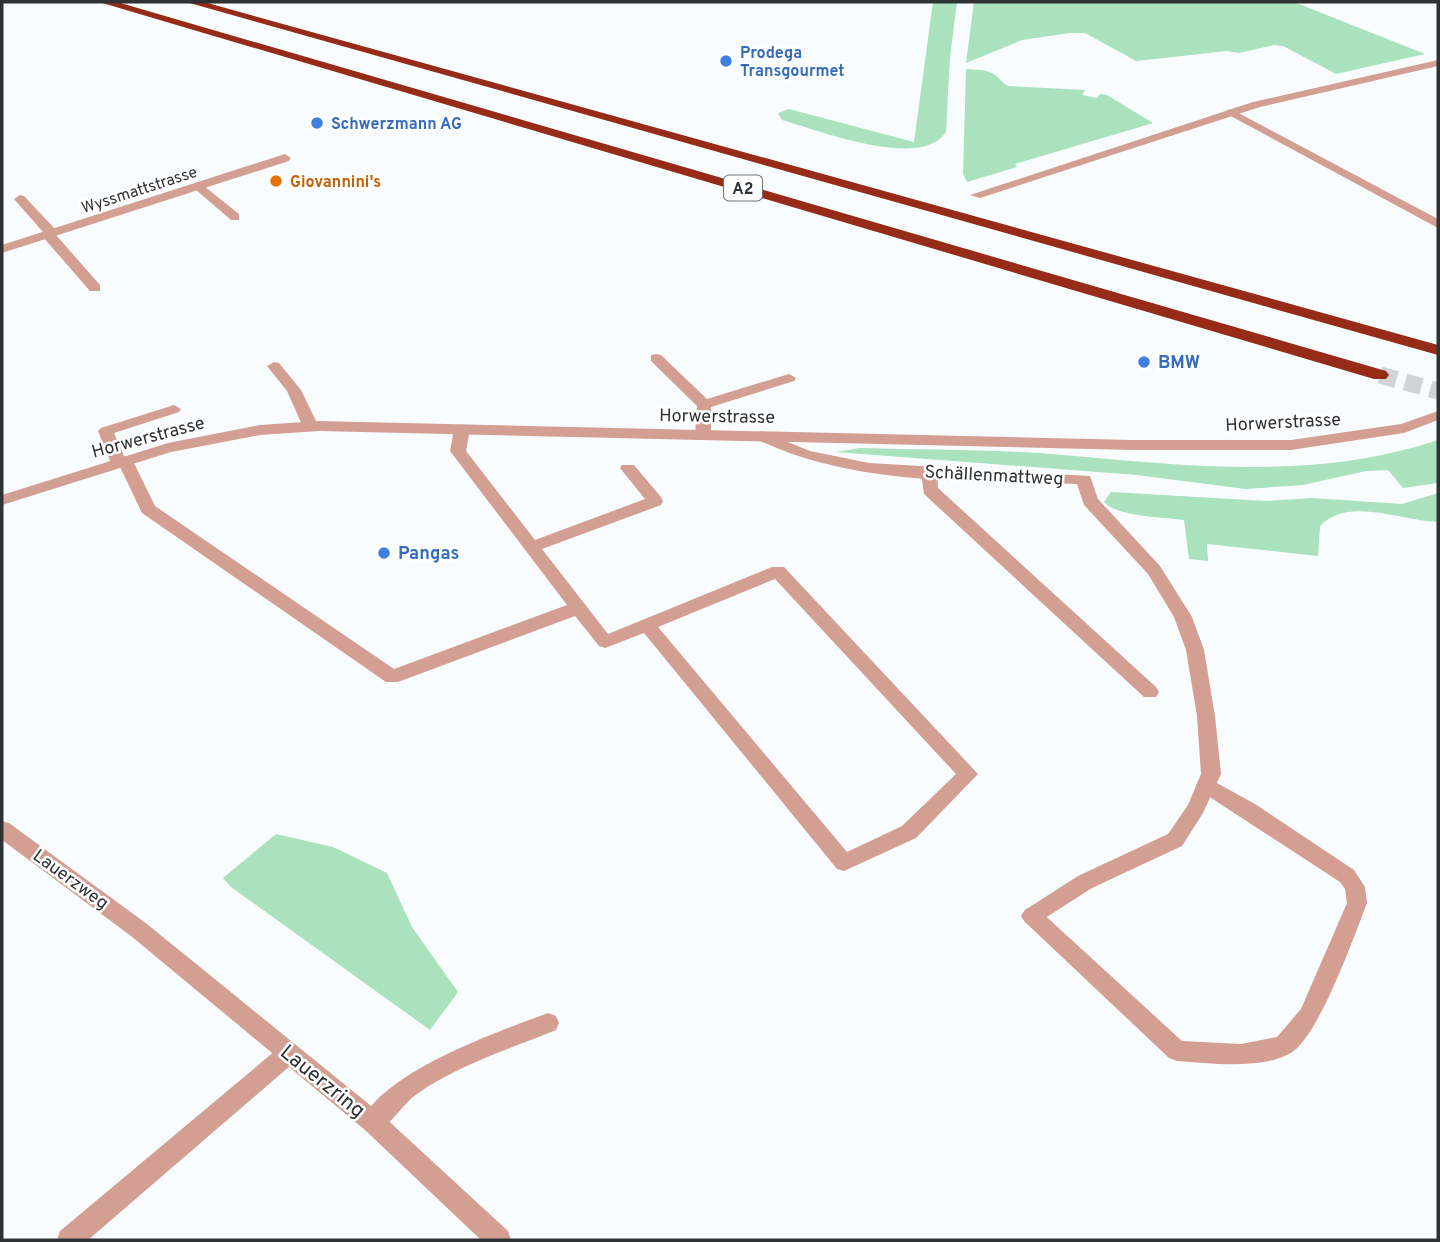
<svg xmlns="http://www.w3.org/2000/svg" width="1440" height="1242" font-family="Overpass,sans-serif">
<style>
.green{fill:#a9e2bd}
.lines{fill:none;stroke-linecap:round;stroke-linejoin:round}
.motorway-tunnel{stroke:#d1d4d6;stroke-width:17;stroke-dasharray:17 9;stroke-linecap:butt}
.service{fill:#d39f93;fill-rule:evenodd}
.minor{fill:#d39f93;fill-rule:evenodd}
.tertiary{fill:#d39f93;fill-rule:evenodd}
.motorway{fill:#962c18;fill-rule:evenodd}
.shop-dot{fill:#3f7fe0;stroke:#fff;stroke-width:2.5}
.food-dot{fill:#e8710a;stroke:#fff;stroke-width:2.5}
.labels{text-anchor:middle;stroke-width:5;stroke-linejoin:round;paint-order:stroke}
.far-shop-label{font-size:16px;font-weight:bold;fill:#366cbe;stroke:#fff;text-anchor:start}
.far-food-label{font-size:16px;font-weight:bold;fill:#c56008;stroke:#fff;text-anchor:start}
.shield{fill:#fff;stroke:#6d7072;stroke-width:2}
.shield-label{font-size:16px;font-weight:bold;fill:#2f3235}
.far-street-label{font-size:16px;fill:#2f3235;stroke:#fff}
.shop-label{font-size:18px;font-weight:bold;fill:#366cbe;stroke:#fff;text-anchor:start}
.street-label{font-size:18px;fill:#2f3235;stroke:#fff}
.near-street-label{font-size:21px;fill:#2f3235;stroke:#fff}
</style>
<rect width="100%" height="100%" fill="#f9fcfe"/>
<!-- green -->
<path class="green" d="M933,2H957L950,57L946,132C921,171 818,130 782,120L778,113L789,109L914,142Z
M974,2H1294L1425,54L1336,74L1283,46L1274,45L1239,53L1227,51L1136,61L1085,33H1070L1022,40L966,63Z
M966,69C975,70 988,69 995,75C1001,79 1002,83 1008,86L1085,90L1082,95L1097,98L1100,94L1107,95L1153,123L1015,164L1017,167L967,182L963,174Z
M1438,440V483L1403,488L1388,470L1366,471L1303,485L1245,489L1137,475L836,452L860,448C927,450 996,449 1063,455C1189,466 1315,481 1438,440Z
M1111,492L1266,501L1312,498L1402,504L1438,493V522C1401,521 1348,496 1320,526L1318,556L1207,544L1208,561L1189,559L1184,520C1163,517 1117,517 1104,502Z
M276,834L333,847L387,873L412,927L458,992L430,1030L231,887L223,878Z"/>
<g class="lines">
<!-- motorway-tunnel -->
<path class="motorway-tunnel" d="M1380,375L1438,391"/>
<!-- service -->
<path class="service" d="M1231,109L1438,219V228L1227,114V110Z
M199,182L239,214V220H231L195,189V183Z
M20,195L24,196L56,230V235L100,285V291H90L43,237V232L14,199Z
M656,354L661,355L707,399L789,374L796,378L794,381L711,407V435L703,440L695,435L697,406L651,361V355Z
M274,362L279,363L301,390L319,427L316,430H306L303,427L287,391L267,366Z
M174,405L181,409L179,412L114,433L124,456L133,461L155,506L394,669L567,605L450,451L454,429L462,424L470,429L466,451L535,540L645,499L620,468L622,465H634L661,497L663,501L661,505L542,549L608,634L772,567H784L978,774L916,838L844,871L837,869L644,633L605,648L599,646L575,616L398,682H386L142,513L120,467L111,463L98,431L101,428ZM775,579L956,774L902,826L847,852L658,627Z
M929,467L937,472L938,488L1156,687L1159,692L1156,697H1144L924,494L921,472Z
M1206,777L1255,804L1354,870L1365,887L1367,903C1354,936 1318,1040 1289,1054C1258,1070 1210,1063 1177,1061L1169,1058L1025,922L1021,916L1025,910L1032,907L1039,910L1182,1041L1241,1044L1277,1037L1301,1009L1347,903L1345,889L1340,882L1199,790L1196,785L1199,780Z
M548,1013L556,1016L559,1023L556,1030C510,1049 458,1065 417,1094C401,1105 392,1126 373,1133L365,1130L361,1122C384,1071 497,1032 548,1013Z
M289,1043L297,1046L300,1053L297,1060L88,1240H57L60,1231L281,1046Z"/>
<!-- minor -->
<path class="minor" d="M1438,60V66L1260,107L980,198L970,195L1253,102Z
M285,154L291,158L289,161L2,253V245Z
M761,431L810,451L869,463L1090,476L1098,499L1160,566L1192,617L1204,650L1215,716L1221,774L1203,813L1182,846L1092,888L1039,922L1032,925L1025,922L1021,916L1025,910L1078,876L1168,834L1188,805L1201,774L1197,716L1186,650L1174,617L1148,574L1084,505L1077,484C972,481 852,486 756,439L753,436L756,433Z
M2,821L9,823L147,924L381,1114L508,1231L511,1240H481L365,1130L131,936L2,840Z"/>
<!-- tertiary -->
<path class="tertiary" d="M1438,411V420L1404,433L1291,450H1133L319,431L260,435L171,452L2,505V495L168,443L260,425L319,421L1133,440H1291L1401,424Z"/>
<!-- motorway -->
<path class="motorway" d="M99,2H117L1386,371L1389,375L1386,379H1374Z
M186,2H204L1438,345V355Z"/>
</g>
<!-- markers -->
<g class="shop-dot">
<circle cx="726" cy="61" r="7"/>
<circle cx="317" cy="123" r="7"/>
<circle cx="1144" cy="362" r="7"/>
<circle cx="384" cy="553" r="7"/>
</g>
<circle class="food-dot" cx="276" cy="181" r="7"/>
<g class="labels">
<!-- far-shop labels -->
<g class="far-shop-label">
<text x="740" y="58">Prodega<tspan x="740" dy="18">Transgourmet</tspan></text>
<text x="331" y="129">Schwerzmann AG</text>
</g>
<!-- far-food labels -->
<g class="far-food-label">
<text x="290" y="187">Giovannini's</text>
</g>
<!-- shield labels -->
<rect class="shield" x="724" y="175.5" width="38" height="25" rx="5"/>
<g class="shield-label">
<text x="743" y="194">A2</text>
</g>
<!-- far-street labels -->
<g class="far-street-label">
<text transform="translate(139 189) rotate(-18)" y="6">Wyssmattstrasse</text>
</g>
<!-- shop labels -->
<g class="shop-label">
<text x="1158" y="368">BMW</text>
<text x="398" y="559">Pangas</text>
</g>
<!-- street labels -->
<g class="street-label">
<text transform="translate(717 416) rotate(1)" y="6">Horwerstrasse</text>
<text transform="translate(1283 422) rotate(-3)" y="6">Horwerstrasse</text>
<text transform="translate(148 437) rotate(-15)" y="6">Horwerstrasse</text>
<text transform="translate(994 475) rotate(3)" y="6">Schällenmattweg</text>
<text transform="translate(71 879) rotate(36)" y="6">Lauerzweg</text>
</g>
<!-- near-street labels -->
<g class="near-street-label">
<text transform="translate(323 1081) rotate(39)" y="7">Lauerzring</text>
</g>
</g>
<!-- border -->
<rect width="1440" height="1242" fill="none" stroke="#2f3235" stroke-width="7"/>
</svg>
